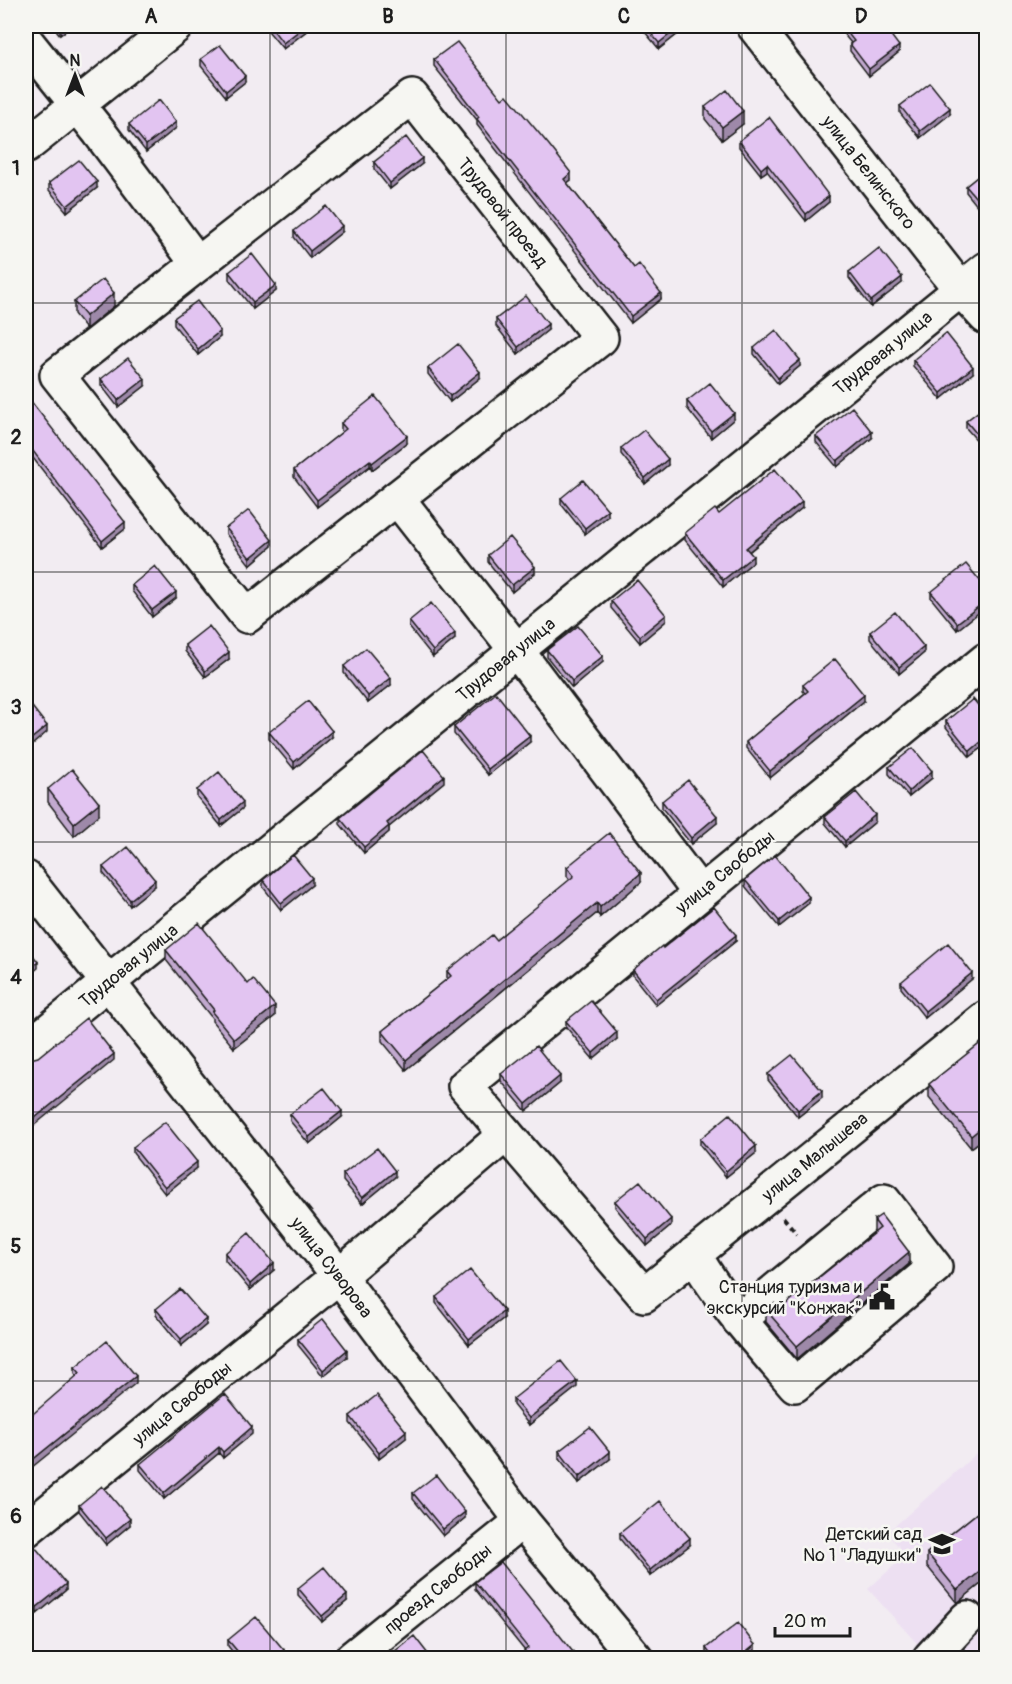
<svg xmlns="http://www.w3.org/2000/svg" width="1012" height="1684" font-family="Pangolin,sans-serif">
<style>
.built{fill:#ede0f2}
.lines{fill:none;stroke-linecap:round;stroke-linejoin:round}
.minor-casing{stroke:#1c1c1c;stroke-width:38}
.major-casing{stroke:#1c1c1c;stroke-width:38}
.path{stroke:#1c1c1c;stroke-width:4;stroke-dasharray:6 4.5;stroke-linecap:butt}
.minor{stroke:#f6f6f2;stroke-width:33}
.major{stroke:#f6f6f2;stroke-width:33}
.wall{fill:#c2a9cf;stroke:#1c1c1c;stroke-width:1.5}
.shaded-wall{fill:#9e89a9;stroke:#1c1c1c;stroke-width:1.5}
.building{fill:#e2c4f1;stroke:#1c1c1c;stroke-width:1.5}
.grid{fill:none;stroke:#1c1c1c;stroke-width:1.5;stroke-opacity:0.55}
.labels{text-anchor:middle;stroke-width:5;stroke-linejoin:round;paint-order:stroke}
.street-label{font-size:18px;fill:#1c1c1c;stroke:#f6f6f2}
.poi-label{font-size:18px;fill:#1c1c1c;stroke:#f6f6f2;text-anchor:end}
.neatline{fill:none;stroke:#1c1c1c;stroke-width:2}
.grid-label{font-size:20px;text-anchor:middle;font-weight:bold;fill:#1c1c1c}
</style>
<rect width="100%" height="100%" fill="#f2ecf2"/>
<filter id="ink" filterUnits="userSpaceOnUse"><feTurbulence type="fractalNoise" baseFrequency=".0167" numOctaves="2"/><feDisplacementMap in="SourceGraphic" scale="12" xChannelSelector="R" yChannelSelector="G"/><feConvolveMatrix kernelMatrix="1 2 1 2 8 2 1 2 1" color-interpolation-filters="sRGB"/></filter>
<g filter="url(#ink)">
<!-- built -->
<path class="built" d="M986,1445V1658H930L868,1589L906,1555L887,1533Z"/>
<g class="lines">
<!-- minor casing -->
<g class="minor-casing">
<g id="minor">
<path id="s1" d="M754,26L961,290L986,317"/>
<path id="s2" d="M26,41L99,132L198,264L412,97L601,338L397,498L517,651L699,892"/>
<path d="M198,264L57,375L247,616L397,498"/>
<path id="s3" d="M986,660L465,1086L644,1295L986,1018"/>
<path id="s4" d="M26,1049L986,269"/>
<path d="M694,1254C721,1302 759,1343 795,1385L935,1267L884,1201L739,1320"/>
<path id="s5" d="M26,1530L339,1276L506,1134"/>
<path id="s6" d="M352,1658L522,1521"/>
<path d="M930,1658L967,1618"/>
</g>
</g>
<!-- major casing -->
<g class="major-casing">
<g id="major">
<path d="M26,146L176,26"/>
<path id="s7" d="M26,878L339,1276L522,1521L636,1658"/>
</g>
</g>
<!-- path -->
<path class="path" d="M783,1217L797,1234"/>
<!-- minor -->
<use href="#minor" class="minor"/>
<!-- major -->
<use href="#major" class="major"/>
</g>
<!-- wall -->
<path class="wall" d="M53,26H72L60,35Z
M264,26H313L283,49Z
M640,26H688L659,49Z
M837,26H884L899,52L869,76L850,51V44L851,43Z
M201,59L245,82L226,97L201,66Z
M434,59L502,99L571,180L567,183L634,268L661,299L631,323L477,125V120L434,66Z
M900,106L950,114L920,138L900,113Z
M705,107L743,124L722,140L705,119Z
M129,124L176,128L146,152L129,130Z
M739,141L829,202L806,221L767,171L761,175L739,147Z
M374,162L422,164L390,189L374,169Z
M987,169V216L986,217L966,192V186Z
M49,183L97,188L67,212L49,190Z
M294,231L342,232L310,258L294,237Z
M229,272L276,291L253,309L229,279Z
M849,272L902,283L871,307L849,278Z
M74,302L114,306L86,329L74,314Z
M174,318L220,337L198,355L174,325Z
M496,319L548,330L518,354L496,326Z
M754,348L800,366L778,384L754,354Z
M913,360L973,373L941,399L913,366Z
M428,368L480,378L450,402L428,374Z
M101,379L145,386L118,407L101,385Z
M26,395L125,529L102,547L26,449Z
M687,401L734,419L711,438L687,408Z
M987,405V452L966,428V421Z
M341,423L407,443L372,470L370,466L317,507L294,477V470L342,432L341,430Z
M816,436L872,438L837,467L816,442Z
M621,448L668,465L645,484L621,454Z
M561,498L608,516L585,534L561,504Z
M802,508L749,552L753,562L723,587L685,540V533L719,514Z
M226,528L272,546L250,565L226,534Z
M488,555L535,573L512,592L488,562Z
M132,585L176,598L152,617L132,591Z
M987,589V606L957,630L931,598V592Z
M611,601L666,621L640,643L611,608Z
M409,621L455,639L433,657L409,627Z
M870,632L924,653L899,674L870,639Z
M185,645L229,659L205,677L185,651Z
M547,650L603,662L572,688L547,657Z
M344,666L391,685L368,703L344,673Z
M803,685L864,701L770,778L746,748V742L805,693L803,691Z
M987,716V744L970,757L946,727V721Z
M454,727L530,742L488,775L454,734Z
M269,732L332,737L294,769L269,739Z
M889,767L932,778L909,797L889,774Z
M444,782L389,827V832L364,853L340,824V818Z
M48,789L99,815L74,836L48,802Z
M197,790L243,808L221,826L197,797Z
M662,801L717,823L691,844L662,808Z
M825,817L875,822L845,847L825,823Z
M103,867L155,886L130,906L103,873Z
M567,867L641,882L600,917L597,913L406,1070L382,1041V1031L447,979V971L496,940L570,880L567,876Z
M263,880L312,885L281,910L263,887Z
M745,880L809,903L779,927L745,886Z
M736,941L656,1005L633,976V970L663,948Z
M166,950L248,984L275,1016L234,1048L212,1021V1018L166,960Z
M972,979L925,1018L901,988V982Z
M566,1021L617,1039L593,1059L566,1027Z
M987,1038V1136L971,1148L929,1097V1084Z
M501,1074L560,1083L526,1111L501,1081Z
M768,1074L822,1098L798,1117L768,1080Z
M290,1114L342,1117L309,1144L290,1121Z
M700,1139L756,1153L726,1177L700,1145Z
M133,1147L197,1168L165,1194L133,1153Z
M343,1174L395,1177L362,1204L343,1181Z
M615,1201L671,1226L647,1246L615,1207Z
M874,1220L909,1264L797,1359L766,1322V1310L780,1309L874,1232Z
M225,1253L274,1270L250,1290L225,1260Z
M436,1297L504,1318L469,1345L436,1303Z
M156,1309L206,1325L181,1346L156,1315Z
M298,1339L347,1357L323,1376L298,1345Z
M75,1367L136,1383L77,1376L75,1373Z
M577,1387L529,1425L513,1405V1399Z
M350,1416L406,1438L379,1459L350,1423Z
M252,1434L223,1458L219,1453L164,1499L140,1470V1464Z
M559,1451L610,1459L579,1483L559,1458Z
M413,1493L465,1518L443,1536L413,1499Z
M79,1505L130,1525L106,1545L79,1511Z
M987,1505V1579L957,1603L927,1566V1553Z
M620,1533L690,1545L650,1576L620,1539Z
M26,1556L66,1590L37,1614L26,1600Z
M475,1582L573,1659H525V1651L475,1589Z
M298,1588L347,1601L322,1622L298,1595Z
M228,1640L284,1657L282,1659H238L228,1646Z
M706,1648L755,1652L746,1659H709L706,1655Z"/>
<!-- shaded-wall -->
<path class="shaded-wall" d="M64,26H72L60,35V28Z
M305,26H313L283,49V43Z
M680,26H688L659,49V43Z
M899,46V52L869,76V69Z
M245,76V82L226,97V91Z
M950,108V114L920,138V131Z
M743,111V124L722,140V127Z
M176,122V128L146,152V145Z
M422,158V164L390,189V183Z
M767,164V171L761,175V169Z
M571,173V180L564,185V179Z
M97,182V188L67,212V206Z
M829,196V202L806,221V214Z
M342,226V232L310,258V251Z
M902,277V283L871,307V301Z
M276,285V291L253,309V302Z
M114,293V306L86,329V316Z
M661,293V299L631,323V316Z
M548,324V330L518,354V347Z
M220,331V337L198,355V349Z
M800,360V366L778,384V378Z
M973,367V373L941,399V393Z
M480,372V378L450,402V396Z
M145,379V386L118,407V400Z
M734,413V419L711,438V431Z
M872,432V438L837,467V461Z
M407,436V443L372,470V463Z
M668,459V465L645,484V478Z
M370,460V466L317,507V500Z
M802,502V508L746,554V548Z
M608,510V516L585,534V528Z
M125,522V529L102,547V541Z
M272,540V546L250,565V558Z
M753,556V562L723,587V580Z
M535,567V573L512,592V585Z
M176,592V598L152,617V610Z
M987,600V606L957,630V623Z
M666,615V621L640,643V636Z
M455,633V639L433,657V651Z
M924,647V653L899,674V667Z
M229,652V659L205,677V671Z
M603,656V662L572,688V681Z
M391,678V685L368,703V696Z
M864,695V701L770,778V771Z
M47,726V732L26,750V743Z
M332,731V737L294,769V762Z
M530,736V742L488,775V769Z
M987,737V744L970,757V751Z
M932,771V778L909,797V791Z
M444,776V782L389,827V832L364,853V847L387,823Z
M243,802V808L221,826V820Z
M99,803V815L74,836V823Z
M875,815V822L845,847V841Z
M717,816V823L691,844V838Z
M641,873V882L600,917V907Z
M312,878V885L281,910V903Z
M155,880V886L130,906V900Z
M809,897V903L779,927V921Z
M597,903V913L406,1070V1060Z
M736,935V941L656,1005V999Z
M38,962V968L26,978V972Z
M972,973V979L925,1018V1011Z
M275,1006V1016L234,1048V1039Z
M617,1032V1039L593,1059V1053Z
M114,1054V1060L26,1132V1125Z
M560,1076V1083L526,1111V1104Z
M822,1091V1098L798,1117V1110Z
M342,1111V1117L309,1144V1137Z
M987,1123V1136L971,1148V1136Z
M756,1146V1153L726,1177V1171Z
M197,1162V1168L165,1194V1187Z
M395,1171V1177L362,1204V1198Z
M671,1219V1226L647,1246V1239Z
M909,1252V1264L797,1359V1346Z
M274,1263V1270L250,1290V1284Z
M504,1311V1318L469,1345V1339Z
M206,1319V1325L181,1346V1339Z
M347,1350V1357L323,1376V1370Z
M136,1376V1383L26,1472V1465Z
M577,1381V1387L529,1425V1418Z
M252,1427V1434L223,1458V1452Z
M406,1431V1438L379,1459V1453Z
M219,1447V1453L164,1499V1493Z
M610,1452V1459L579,1483V1477Z
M465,1512V1518L443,1536V1529Z
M130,1519V1525L106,1545V1538Z
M690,1538V1545L650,1576V1570Z
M987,1566V1579L957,1603V1590Z
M66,1584V1590L37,1614V1607Z
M347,1595V1601L322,1622V1616Z
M755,1645V1652L746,1659H738Z
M284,1650V1657L282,1659H274Z
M573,1652V1659H565Z"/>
<!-- building -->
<path class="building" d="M270,26H305L283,43Z
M645,26H680L659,43Z
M842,26H884L899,46L869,69L850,44L854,41Z
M457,42L502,99L507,95L549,145L571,173L564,179L634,268L639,264L661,293L631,316L477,119L479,117L434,59Z
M220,45L245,76L226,91L201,59Z
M930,83L950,108L920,131L900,106Z
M727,90L743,111L722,127L705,107Z
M159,100L176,122L146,145L129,124Z
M769,117L829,196L806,214L767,164L761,169L739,141Z
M406,137L422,158L390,183L374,162Z
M79,160L97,182L67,206L49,183Z
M987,169V210H986L966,186Z
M326,206L342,226L310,251L294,231Z
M879,248L902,277L871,301L849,272Z
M252,254L276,285L253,302L229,272Z
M103,279L114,293L86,316L74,302Z
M526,296L548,324L518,347L496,319Z
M197,301L220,331L198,349L174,318Z
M776,330L800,360L778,378L754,348Z
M946,333L973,367L941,393L913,360Z
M458,344L480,372L450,396L428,368Z
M128,358L145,379L118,400L101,379Z
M710,383L734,413L711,431L687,401Z
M26,395L125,522L102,541L26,442Z
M375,396L407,436L372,463L370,460L317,500L294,470L346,429L341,423Z
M987,405V446L966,421Z
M852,407L872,432L837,461L816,436Z
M644,430L668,459L645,478L621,448Z
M775,469L802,502L746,548L753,556L723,580L685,533L715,509L719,514Z
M583,480L608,510L585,528L561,498Z
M249,510L272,540L250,558L226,528Z
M510,537L535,567L512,585L488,555Z
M966,564L987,589V600L957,623L931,592Z
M155,566L176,592L152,610L132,585Z
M637,580L666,615L640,636L611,601Z
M431,603L455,633L433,651L409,621Z
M895,612L924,647L899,667L870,632Z
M209,626L229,652L205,671L185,645Z
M578,626L603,656L572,681L547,650Z
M366,648L391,678L368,696L344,666Z
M835,659L864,695L770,771L746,742L808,691L803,685Z
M496,693L530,736L488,769L454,727Z
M973,699L987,716V737L970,751L946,721Z
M308,701L332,731L294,762L269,732Z
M29,703L47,726L26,743V705Z
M913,748L932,771L909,791L889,767Z
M423,750L444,776L387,823L389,826L364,847L340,818Z
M72,769L99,803L74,823L48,789Z
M219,772L243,802L221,820L197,790Z
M688,780L717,816L691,838L662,801Z
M856,792L875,815L845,841L825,817Z
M609,833L641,873L600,907L597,903L406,1060L382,1031L451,976L447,971L492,935L496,940L574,876L567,867Z
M128,847L155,880L130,900L103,867Z
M293,855L312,878L281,903L263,880Z
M775,855L809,897L779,921L745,880Z
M714,907L736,935L656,999L633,970L662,946L663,948Z
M199,923L248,984L253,979L275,1006L234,1039L212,1012L214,1010L166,950Z
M948,943L972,973L925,1011L901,982Z
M26,946L38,962L26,972Z
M591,1001L617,1032L593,1053L566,1021Z
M86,1018L114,1054L26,1125V1060L38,1057Z
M987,1038V1123L971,1136L929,1084Z
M536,1046L560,1076L526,1104L501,1074Z
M792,1055L822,1091L798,1110L768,1074Z
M324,1088L342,1111L309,1137L290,1114Z
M730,1114L756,1146L726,1171L700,1139Z
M165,1122L197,1162L165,1187L133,1147Z
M377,1148L395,1171L362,1198L343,1174Z
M640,1181L671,1219L647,1239L615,1201Z
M881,1215L909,1252L797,1346L766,1310L774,1303L780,1309L880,1228L874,1220Z
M249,1233L274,1263L250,1284L225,1253Z
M470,1270L504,1311L469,1339L436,1297Z
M180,1289L206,1319L181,1339L156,1309Z
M323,1319L347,1350L323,1370L298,1339Z
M107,1341L136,1376L26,1465V1420L80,1373L75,1367Z
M561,1361L577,1381L529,1418L513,1399Z
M225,1394L252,1427L223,1452L219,1447L164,1493L140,1464Z
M377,1395L406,1431L379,1453L350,1416Z
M590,1427L610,1452L579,1477L559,1451Z
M436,1475L465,1512L443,1529L413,1493Z
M102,1486L130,1519L106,1538L79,1505Z
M660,1501L690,1538L650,1570L620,1533Z
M987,1505V1566L957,1590L927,1553Z
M35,1547L66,1584L37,1607L26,1594V1556Z
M501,1562L573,1652L565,1659H530L524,1651L528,1648L475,1582Z
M324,1567L347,1595L322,1616L298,1588Z
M256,1617L284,1650L274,1659H244L228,1640Z
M738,1623L755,1645L738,1659H714L706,1648Z
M414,1636L432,1659H391L389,1656Z"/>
</g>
<!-- grid -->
<path class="grid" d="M270,26V1658M506,26V1658M742,26V1658M26,303H986M26,572H986M26,842H986M26,1112H986M26,1381H986"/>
<!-- icons -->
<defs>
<g id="civic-bare" transform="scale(2.07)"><path d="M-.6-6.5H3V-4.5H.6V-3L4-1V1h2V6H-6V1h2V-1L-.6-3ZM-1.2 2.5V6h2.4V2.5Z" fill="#1c1c1c" stroke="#f6f6f2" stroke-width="2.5" paint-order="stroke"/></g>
<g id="school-bare" transform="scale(2.07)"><path d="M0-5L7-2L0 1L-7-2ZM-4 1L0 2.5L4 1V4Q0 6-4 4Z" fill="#1c1c1c" stroke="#f6f6f2" stroke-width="2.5" paint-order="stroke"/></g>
</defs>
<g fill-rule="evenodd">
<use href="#civic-bare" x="882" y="1297"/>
<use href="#school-bare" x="942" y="1544"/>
</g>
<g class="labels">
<!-- street labels -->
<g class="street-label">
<text dy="6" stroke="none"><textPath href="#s1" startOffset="186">улица Белинского</textPath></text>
<text dy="6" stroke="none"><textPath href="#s2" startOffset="700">Трудовой проезд</textPath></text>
<text dy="6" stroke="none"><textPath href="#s4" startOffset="1104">Трудовая улица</textPath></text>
<text dy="6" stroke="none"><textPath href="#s4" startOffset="618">Трудовая улица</textPath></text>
<text transform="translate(725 872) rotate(-39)" y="6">улица Свободы</text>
<text dy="6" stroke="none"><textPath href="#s4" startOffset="132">Трудовая улица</textPath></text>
<text dy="6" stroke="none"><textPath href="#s3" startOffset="1168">улица Малышева</textPath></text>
<text dy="6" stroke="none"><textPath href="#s7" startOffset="495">улица Суворова</textPath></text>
<text dy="6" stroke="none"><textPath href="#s5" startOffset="201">улица Свободы</textPath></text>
<text dy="6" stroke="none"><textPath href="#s6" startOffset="110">проезд Свободы</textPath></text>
</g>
<!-- poi labels -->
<g class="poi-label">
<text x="862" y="1293">Станция туризма и<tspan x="862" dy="21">экскурсий "Конжак"</tspan></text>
<text x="922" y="1540">Детский сад<tspan x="922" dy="21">№ 1 "Ладушки"</tspan></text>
</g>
</g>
<!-- margin -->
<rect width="1012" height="1684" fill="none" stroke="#f6f6f2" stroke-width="66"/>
<!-- north arrow -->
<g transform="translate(75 75)" stroke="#f6f6f2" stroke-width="4.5" paint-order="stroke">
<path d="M0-4.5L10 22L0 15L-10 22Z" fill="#1c1c1c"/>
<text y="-9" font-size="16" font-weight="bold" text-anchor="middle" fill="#1c1c1c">N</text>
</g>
<!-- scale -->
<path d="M775 1627v9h75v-9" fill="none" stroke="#1c1c1c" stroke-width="3"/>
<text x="784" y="1627" font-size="18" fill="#1c1c1c" stroke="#f6f6f2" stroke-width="4.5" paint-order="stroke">20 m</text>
<rect x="33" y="33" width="946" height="1618" class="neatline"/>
<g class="grid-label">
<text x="151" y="23">A</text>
<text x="388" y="23">B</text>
<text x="624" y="23">C</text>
<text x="861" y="23">D</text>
<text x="16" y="175">1</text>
<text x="16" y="444">2</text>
<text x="16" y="714">3</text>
<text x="16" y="984">4</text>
<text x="16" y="1253">5</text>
<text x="16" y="1523">6</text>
</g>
</svg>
